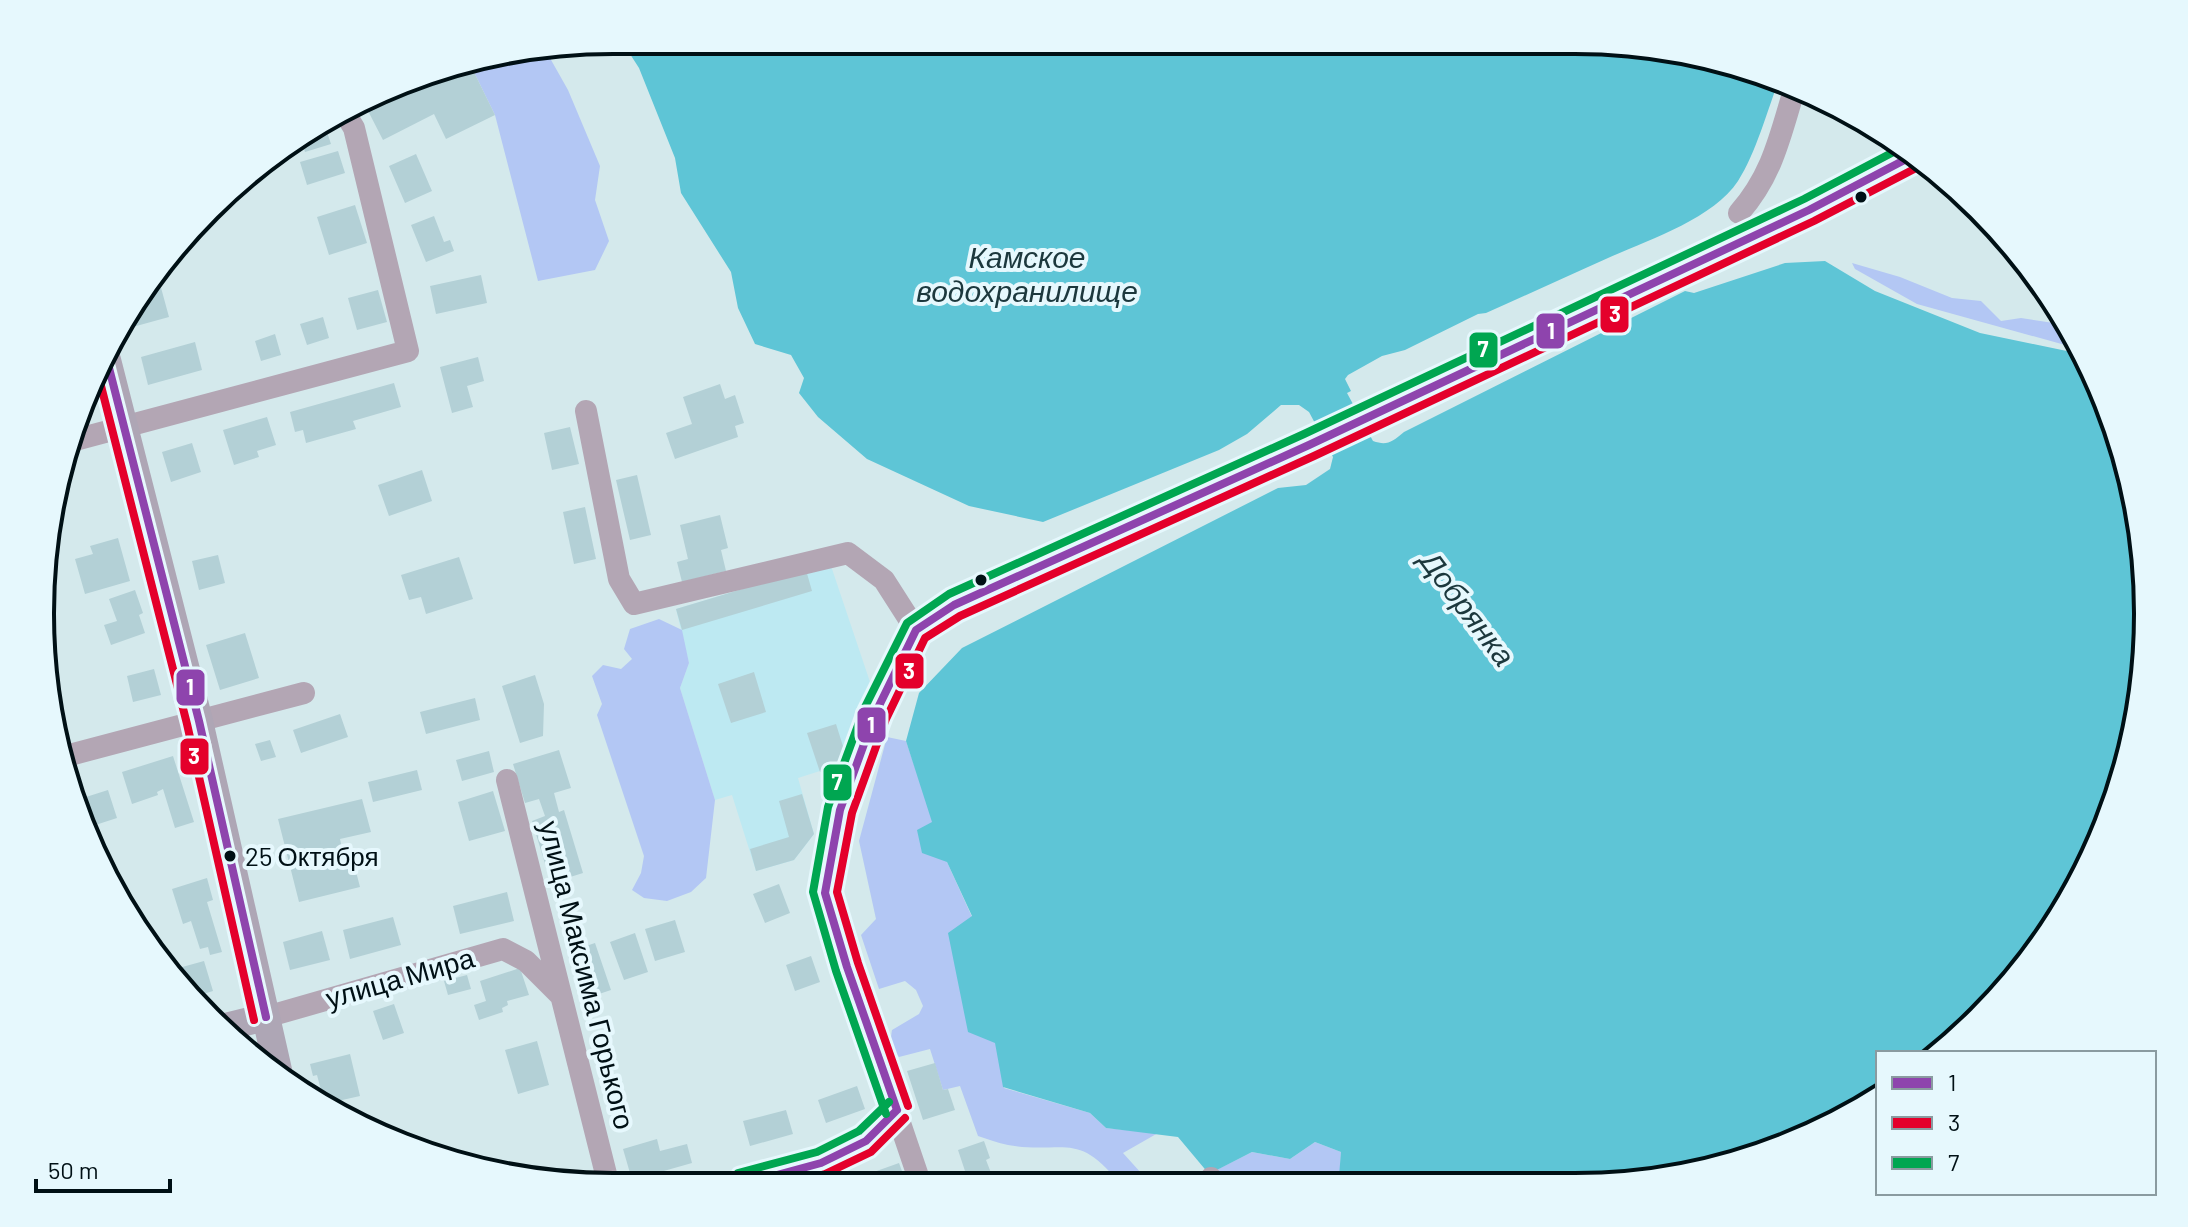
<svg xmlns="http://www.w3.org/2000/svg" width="2188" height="1227" font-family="Barlow,sans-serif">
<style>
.built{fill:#bde9f2}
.forest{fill:#b3c7f4}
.water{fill:#5ec5d6}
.building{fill:#b3d0d6}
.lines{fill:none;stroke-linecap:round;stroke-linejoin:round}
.minor{stroke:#b3a6b4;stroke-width:22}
.major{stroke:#aea6b5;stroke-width:28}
.bus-1-casing{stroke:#e6f8fd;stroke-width:14}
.bus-2-casing{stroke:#e6f8fd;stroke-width:14}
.bus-3-casing{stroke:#e6f8fd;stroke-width:14}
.bus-1{stroke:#8e44ad;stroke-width:8}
.bus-2{stroke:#e4002b;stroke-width:8}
.bus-3{stroke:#00a651;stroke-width:8}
.bus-dot{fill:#001015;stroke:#e6f8fd;stroke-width:3}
.labels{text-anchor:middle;stroke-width:8;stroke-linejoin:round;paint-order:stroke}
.bus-label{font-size:26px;fill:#001015;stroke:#e6f8fd;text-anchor:start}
.street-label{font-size:28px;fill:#001015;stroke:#e6f8fd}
.water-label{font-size:30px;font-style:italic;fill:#1c383d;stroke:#e6f8fd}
.rim{fill:none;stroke:#001015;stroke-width:4}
.line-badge{stroke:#e6f8fd;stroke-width:3}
.badge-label{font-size:22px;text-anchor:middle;font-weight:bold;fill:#fff}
</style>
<rect width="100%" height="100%" fill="#d4e9ec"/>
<!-- built -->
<path class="built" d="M830,563L870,682L848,762L798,778L814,834L794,860L756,871L732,795L715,800L680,688L689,663L676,609Z"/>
<!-- forest -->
<path class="forest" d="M546,51L568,90L600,166L595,200L609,241L595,270L538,281L495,115L470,64Z
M1852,263L1900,277L1952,298L1981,301L2001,321L2021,318L2067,325L2083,350L1917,304L1855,269Z
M659,619L682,630L689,663L680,688L715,800L706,878L691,892L667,901L644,898L632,890L641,873L644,856L597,715L602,704L592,676L603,665L621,669L632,659L624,649L630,629Z
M887,737L906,741L947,862L972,917L1004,1088L1090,1113L1106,1128L1158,1133L1123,1153L1151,1184H1120C1077,1129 1063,1155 1008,1145C998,1143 988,1139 978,1136L960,1086L943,1090L930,1049L899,1057C890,1049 890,1042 892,1030L919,1014L923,1006L916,990L905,981L879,989L861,935L876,919L859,841Z
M1315,1142L1341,1152L1340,1176L1389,1183L1222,1184L1218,1169L1252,1152L1290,1159Z"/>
<!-- water -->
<path class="water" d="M621,40L1612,41L1758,70L1779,80C1767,111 1756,153 1738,181C1713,219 1648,240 1608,258C1567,276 1527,295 1486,313L1478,314L1405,350L1382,356L1348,375L1345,379L1351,391L1347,393L1373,441C1387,446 1392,442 1404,432L1685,291L1694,293L1785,263L1825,261L1875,291L1980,333L2086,355L2129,466L2147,576L2143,689L2117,798L2071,901L1980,1019L1939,1053H1878V1098L1759,1156L1649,1182L1389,1183L1339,1176L1341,1152L1315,1142L1290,1159L1252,1152L1209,1174L1178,1137L1106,1128L1090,1113L1003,1087L995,1043L968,1032L948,933L972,916L947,862L922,853L917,830L932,822L906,741L919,693L962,648L1278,488L1306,485L1330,469L1333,457L1309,412L1299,405H1281L1247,434L1219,450L1043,522L969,506L867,459L818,417L799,393L804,378L791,355L755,344L738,308L731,272L681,193L675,158L639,68Z"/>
<!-- building -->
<path class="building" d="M470,64L495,115L446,139L434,114L383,140L365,105L430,70Z
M325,126L331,144L305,152L301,139Z
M338,151L345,173L307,185L300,162Z
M416,154L432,191L405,203L389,166Z
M355,205L367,243L329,255L317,217Z
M434,216L444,242L450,240L454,251L426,262L411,225Z
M157,273L169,317L129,328L126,318L137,295Z
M481,275L487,303L436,314L430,286Z
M378,290L387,322L357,330L348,298Z
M323,317L329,338L307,345L300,324Z
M275,334L281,355L261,361L255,341Z
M195,342L202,370L148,385L141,357Z
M478,357L484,381L467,386L473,407L452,413L440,367Z
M394,383L401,407L353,421L356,429L306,443L303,430L295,432L290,412Z
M720,384L725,399L735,395L744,423L735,426L738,437L675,459L666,433L692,424L683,397Z
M267,417L276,445L257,451L259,457L234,465L223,430Z
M570,427L579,464L552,470L544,433Z
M192,443L201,472L171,482L162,452Z
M422,470L432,501L389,516L378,485Z
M637,475L651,535L630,540L616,480Z
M585,507L596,559L574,564L563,512Z
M720,515L728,548L721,550L726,571L682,582L677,562L688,559L680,525Z
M118,538L130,581L85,594L75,559L93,554L90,546Z
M218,555L225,583L199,590L192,561Z
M459,557L473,599L426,614L421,597L409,600L401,575Z
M806,570L812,591L682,630L676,609Z
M135,590L143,613L139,615L145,633L111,645L104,625L117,621L109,599Z
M245,633L259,678L220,690L206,645Z
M154,669L161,695L133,702L127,676Z
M754,672L766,712L731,723L718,684Z
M535,675L544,704L543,736L520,743L502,686Z
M475,698L480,720L426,734L420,712Z
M340,714L348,737L301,753L293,730Z
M836,724L848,762L820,772L807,733Z
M270,740L276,757L261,761L255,744Z
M559,750L571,788L554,793L559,812L564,810L583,873L551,883L532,821L545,816L539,799L525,803L513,764Z
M489,751L494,772L462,781L456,760Z
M173,756L194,822L175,828L163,789L157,792L158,795L132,804L122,772Z
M417,770L422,790L373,802L368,782Z
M108,790L117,818L83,829L77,805L88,802L86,797Z
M493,791L505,831L469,841L458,802Z
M802,794L814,834L794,860L756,871L750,849L789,837L779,801Z
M362,799L371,832L340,839L345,862L353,860L360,887L299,902L278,819Z
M207,878L213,900L207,902L222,952L210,955L208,947L200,949L191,921L183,924L172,889Z
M779,884L790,913L765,923L753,894Z
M507,892L514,921L460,934L453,906Z
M393,917L401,945L350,959L343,930Z
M675,920L685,952L655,961L645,929Z
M322,931L330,960L290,970L283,942Z
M635,933L648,972L624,980L610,942Z
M595,943L611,990L587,998L571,951Z
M811,956L820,982L795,991L786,965Z
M204,961L213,991L190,998L175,980L178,979L175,969Z
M520,968L529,995L507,1001L508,1005L502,1008L503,1012L479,1020L474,1005L486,1001L480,981Z
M467,975L471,989L448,995L444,981Z
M394,1004L404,1033L383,1040L373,1011Z
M537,1041L549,1085L518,1094L505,1050Z
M350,1054L360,1096L320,1105L318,1095L322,1094L317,1075L313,1076L310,1064Z
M935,1063L943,1090L948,1089L955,1110L923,1120L907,1071Z
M857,1086L865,1109L826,1123L818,1100Z
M786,1110L793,1134L750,1146L743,1121Z
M657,1139L660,1151L687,1144L692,1163L632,1180L623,1149Z
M984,1141L990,1158L986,1160L993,1178L977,1184L947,1185L945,1178L965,1171L958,1150Z
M899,1163L907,1185H859L857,1178Z
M535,1167L539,1180L511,1175Z
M572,1170L577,1186L541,1180Z"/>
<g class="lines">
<!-- minor -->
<path class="minor" d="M1739,213C1773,174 1780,136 1795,87
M586,411L619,579L634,604L848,553L884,580L916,630
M71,441L408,351L354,128L346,115
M66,756L304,693
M507,780L609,1186
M266,1017L503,949L526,961L559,994
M1211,1178V1184
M741,1185L821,1163L866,1141L897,1110
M921,1185L847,967L825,893L840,810L875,714L916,630L954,605L1309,445L1809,210L1914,155"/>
<!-- major -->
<path class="major" d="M107,360L199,721L278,1070
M225,1027L266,1017"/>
<!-- bus-1 casing -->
<g class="bus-1-casing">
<path id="bus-1" d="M107,360L199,721L266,1017
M897,1110L847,967L825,893L840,810L875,714L916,630L954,605L1309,445L1809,210L1914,155
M741,1185L821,1163L866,1141L897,1110"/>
</g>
<!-- bus-2 casing -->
<g class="bus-2-casing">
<path id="bus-2" d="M99,378L187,724L254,1020
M908,1106L858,963L837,892L852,813L886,719L925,638L960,616L1314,456L1814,221L1920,166
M786,1185L825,1174L871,1152L905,1118"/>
</g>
<!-- bus-3 casing -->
<g class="bus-3-casing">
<path id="bus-3" d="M886,1114L836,971L813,892L828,807L864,709L907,623L949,594L1304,434L1804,199L1903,147
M738,1173L817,1152L859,1131L889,1102"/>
</g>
<!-- bus-1 -->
<use href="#bus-1" class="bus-1"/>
<!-- bus-2 -->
<use href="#bus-2" class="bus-2"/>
<!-- bus-3 -->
<use href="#bus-3" class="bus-3"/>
</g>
<!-- markers -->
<g class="bus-dot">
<circle cx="1861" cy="197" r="7"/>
<circle cx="981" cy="580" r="7"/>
<circle cx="230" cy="856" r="7"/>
</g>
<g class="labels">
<!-- bus labels -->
<g class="bus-label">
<text x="245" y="866">25 Октября</text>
</g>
<!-- street labels -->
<g class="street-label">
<text transform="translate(587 975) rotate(76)" y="10">улица Максима Горького</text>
<text transform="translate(400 978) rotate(-16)" y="10">улица Мира</text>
</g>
<!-- water labels -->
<g class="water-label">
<text x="1027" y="268">Камское<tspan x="1027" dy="34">водохранилище</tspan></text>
<text transform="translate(1467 609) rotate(53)" y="10">Добрянка</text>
</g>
</g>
<!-- crop -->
<path d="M0 0H2188V1227H0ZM613 54H1575A559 559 0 0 1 2134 613V614A559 559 0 0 1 1575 1173H613A559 559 0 0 1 54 614V613A559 559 0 0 1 613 54Z" fill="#e6f8fd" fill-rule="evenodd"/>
<path class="rim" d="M613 54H1575A559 559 0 0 1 2134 613V614A559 559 0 0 1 1575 1173H613A559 559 0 0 1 54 614V613A559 559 0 0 1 613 54Z"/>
<g class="line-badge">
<rect x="1599" y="295" width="31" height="39" rx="8" fill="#e4002b"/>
<rect x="1535" y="312" width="31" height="38" rx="8" fill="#8e44ad"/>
<rect x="1468" y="331" width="31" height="38" rx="8" fill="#00a651"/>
<rect x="894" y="652" width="31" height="38" rx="8" fill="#e4002b"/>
<rect x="175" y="668" width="31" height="39" rx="8" fill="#8e44ad"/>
<rect x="856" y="706" width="31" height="38" rx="8" fill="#8e44ad"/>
<rect x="179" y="737" width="31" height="39" rx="8" fill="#e4002b"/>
<rect x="822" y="763" width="31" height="39" rx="8" fill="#00a651"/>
</g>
<g class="badge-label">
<text x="1615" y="322">3</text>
<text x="1551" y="339">1</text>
<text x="1483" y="357">7</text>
<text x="909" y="679">3</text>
<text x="190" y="695">1</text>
<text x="871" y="733">1</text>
<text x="194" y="764">3</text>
<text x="837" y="790">7</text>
</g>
<!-- legend -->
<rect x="1876" y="1051" width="280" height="144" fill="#e6f8fd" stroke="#8a9ba0" stroke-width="2"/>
<rect x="1892" y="1077" width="40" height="12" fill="#8e44ad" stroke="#8a9ba0" stroke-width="2"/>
<text x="1948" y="1091" font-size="24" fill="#001015">1</text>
<rect x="1892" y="1117" width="40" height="12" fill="#e4002b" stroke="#8a9ba0" stroke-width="2"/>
<text x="1948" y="1131" font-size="24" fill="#001015">3</text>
<rect x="1892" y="1157" width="40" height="12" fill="#00a651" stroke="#8a9ba0" stroke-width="2"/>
<text x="1948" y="1171" font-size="24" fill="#001015">7</text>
<!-- scale -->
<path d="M36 1179v12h134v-12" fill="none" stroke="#001015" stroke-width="4"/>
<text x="48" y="1179" font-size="24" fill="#001015" stroke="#e6f8fd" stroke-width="6" paint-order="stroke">50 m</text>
</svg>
